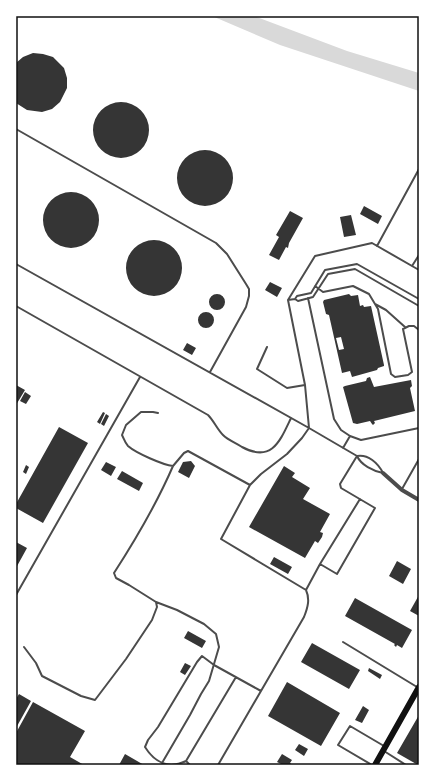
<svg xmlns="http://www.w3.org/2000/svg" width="435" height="781" font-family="'Exo 2',sans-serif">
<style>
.water{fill:#d9d9d9}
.building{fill:#353535;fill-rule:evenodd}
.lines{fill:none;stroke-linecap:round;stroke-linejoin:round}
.service{stroke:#4c4c4c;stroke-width:2}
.minor{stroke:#4c4c4c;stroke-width:4}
.secondary{stroke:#111;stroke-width:6}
.neatline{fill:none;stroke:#111;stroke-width:1.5}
</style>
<rect width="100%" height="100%" fill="#fff"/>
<!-- water -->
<path class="water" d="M212,16H254L347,51L419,73V91L280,45Z"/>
<!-- building -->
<path class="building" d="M33,53L43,54L53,57L64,68L67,78V88L60,102L52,109L42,112L27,110L16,103V63L23,57Z
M93 130a28 28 0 1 1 56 0a28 28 0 1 1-56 0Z
M177 178a28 28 0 1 1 56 0a28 28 0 1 1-56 0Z
M43 220a28 28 0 1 1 56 0a28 28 0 1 1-56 0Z
M364,206L382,216L378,224L360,214Z
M290,211L303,218L289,243L288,248L286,247L279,260L269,255L279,237L276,235Z
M351,215L356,235L344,237L340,217Z
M126 268a28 28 0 1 1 56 0a28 28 0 1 1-56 0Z
M270,282L282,288L277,297L265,290Z
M209 302a8 8 0 1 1 16 0a8 8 0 1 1-16 0Z
M349,294L351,296L358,295L360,306L363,305L364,307L371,306L384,365V366L378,368L377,370L352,377L350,371L342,373L329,315L326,314L323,302L324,300ZM341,337L344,349L339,350L336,338Z
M198 320a8 8 0 1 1 16 0a8 8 0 1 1-16 0Z
M187,343L196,348L192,355L183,350Z
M370,377L374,387L411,380L412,386L410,388L415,411L374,421L375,423L373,425L372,424L370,421L357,424L353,423L343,387L345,386L366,381L367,378Z
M16,385L25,390L16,405Z
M25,392L31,396L26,404L20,401Z
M103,412L105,413L100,424L97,422Z
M106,414L109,416L104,426L101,424Z
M59,427L88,443L43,523L16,508V504Z
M191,461L195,466L189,478L178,472L183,462Z
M106,462L116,467L111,476L101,470Z
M26,465L29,467L26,474L23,472Z
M284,466L295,473L292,477L310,488L303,499L330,514L320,532L323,533L322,537L318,543L315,541L305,558L249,527Z
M122,471L143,483L139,491L117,479Z
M16,542L27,548L16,568Z
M274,557L292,567L288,574L270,564Z
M397,561L411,569L403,584L389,576Z
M419,595V616L410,611Z
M355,598L412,630L402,648L397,645L396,647L394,645L395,644L345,616Z
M188,631L206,641L202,648L184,638Z
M312,643L360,670L349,689L301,662Z
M185,663L191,666L185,675L180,672Z
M369,668L382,675L380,679L368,671Z
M287,682L340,713L321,746L268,716Z
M19,694L31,701L16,728V699Z
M33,702L85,731L70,757L84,765H16V733Z
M363,706L369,710L362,723L355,720Z
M419,715V762L418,765L397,753Z
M299,744L308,749L304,756L295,750Z
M125,754L144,765H119Z
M282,754L292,760L290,763L293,765H283L277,762Z"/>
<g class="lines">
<!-- service -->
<path class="service" d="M16,129L216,243L227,254L246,284L249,289V296L246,307L210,372
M377,246L419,169
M16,264L309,428L357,456C361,465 373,471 383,473
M412,266L419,255
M315,286L323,292L353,286L369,294L378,309L391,374L395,377L408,375L412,372L403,329L409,326H414L419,330
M308,298L334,419L341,430L350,436
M295,299L297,296L311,293L325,270L357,264L419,299
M288,300L315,256L372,243L419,270
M375,304L386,310L405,327
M16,306L208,415C214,421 217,429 223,435C228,440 236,443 242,447C272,463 280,441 291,418
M267,347L257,369L287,388L305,385
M158,413L153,412H141L126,425L122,435C124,439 125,443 128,446C136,453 163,465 173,466L184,453L188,451L250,485
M343,448L350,436L361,440L419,428
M357,456L340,484L341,488L375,508L337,574L320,564L360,499
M357,456C368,454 378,463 383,473
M402,489L419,459
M320,564L306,590L221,539L250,485L261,474L287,454L302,438L309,428L305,385L288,300L295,299L298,301L313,297L328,274L355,269L419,306
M16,595L140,377
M156,602L177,610L204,624L216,634L219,647L209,681L201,694L190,715L162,763
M343,642L417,687
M24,647L36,663L42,676L81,696L95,700L126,659L152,620L157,607L156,602L129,585L116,578L114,573C136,539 157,503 173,466
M236,677L186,761C169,769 155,763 145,747L148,740L158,727L197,662L202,656L214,665L261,691
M384,751L406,765
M186,761L190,765
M218,765L304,617C308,607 310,599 306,590
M372,765L338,745L350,726L384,746"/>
<!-- minor -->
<path class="minor" d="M383,473L402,490L419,500"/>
<!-- secondary -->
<path class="secondary" d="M375,765L419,687"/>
</g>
<!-- border -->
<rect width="435" height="781" fill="none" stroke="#ffffff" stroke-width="34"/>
<rect x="17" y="17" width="401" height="747" class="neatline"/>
</svg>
